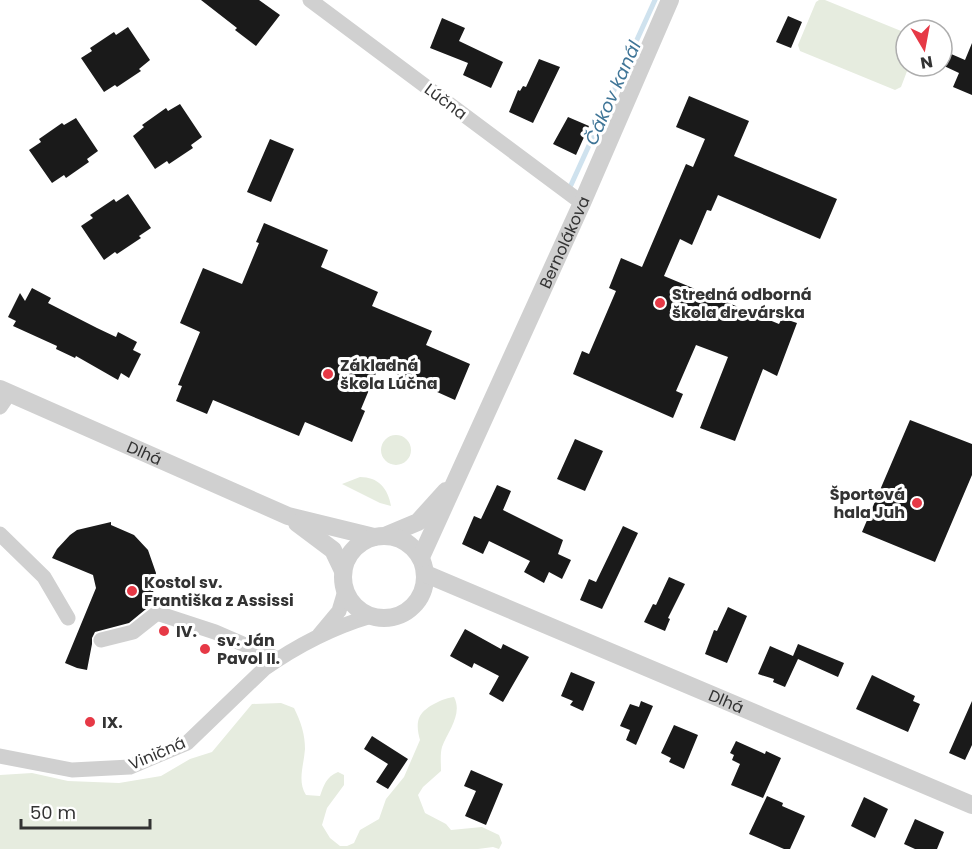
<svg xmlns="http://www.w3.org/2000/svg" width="972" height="849" font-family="Poppins,sans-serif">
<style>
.green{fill:#e6ecdf}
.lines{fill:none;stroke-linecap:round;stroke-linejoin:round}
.stream{stroke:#cfe2ee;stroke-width:5}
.building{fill:#1a1a1a}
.minor{stroke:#d0d0d0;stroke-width:15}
.tertiary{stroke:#d0d0d0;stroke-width:18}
.poi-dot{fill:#e63946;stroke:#fff;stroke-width:2}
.labels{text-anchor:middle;stroke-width:6;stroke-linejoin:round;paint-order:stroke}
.street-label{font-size:16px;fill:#333;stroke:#fff}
.poi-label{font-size:16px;font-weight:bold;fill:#333;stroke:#fff;text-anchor:start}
.water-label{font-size:18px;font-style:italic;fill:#3f7597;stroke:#fff}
</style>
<rect width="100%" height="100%" fill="#fff"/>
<!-- green -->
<path class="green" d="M819,0H825L906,33V66H909L901,87L895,90L800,51L798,45L816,2Z
M381 450a15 15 0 1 1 30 0a15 15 0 1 1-30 0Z
M360,477C378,477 388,488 391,506L380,503L342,484Z
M454,697C463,714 448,731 442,747C440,754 441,764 441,771L423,787L418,795L425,813L446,824L451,830L482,827L499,835L502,843L499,849L493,847L478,849H0V775L32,773L68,781L119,783L161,776L190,759L212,752L252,704L281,703L294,708C301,722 305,734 305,749C304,765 297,781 306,795L320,796C324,785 326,777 338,772L344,775V785L327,808L322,825L330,838L340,846H347L354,843L360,830L379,819L386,799L404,777L420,740C418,733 416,723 420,716C426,706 444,698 454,697Z"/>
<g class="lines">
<!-- stream -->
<path class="stream" d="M571,185L655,0"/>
</g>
<!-- building -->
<path class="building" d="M201,0H259L280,15L256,46L235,30L237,28Z
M788,16L802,22L791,48L776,42Z
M442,18L465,28L459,41L503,62L491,88L463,75L468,63L430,48Z
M128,27L150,60L139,69L141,71L117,87L115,85L104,92L81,58L92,51L90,48L114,32L116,35Z
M972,43V95L953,87L959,73L942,65V50L965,60Z
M539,59L560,67L533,123L509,112L518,90L520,91L523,86L526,87Z
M689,96L749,121L734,156L837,199L820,239L718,195L711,211L707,210L692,245L680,239L664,276L779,324L782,318L797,323L777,376L763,369L735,441L700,428L728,357L696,345L676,391L683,394L673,418L573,374L582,351L589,354L616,291L609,288L621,258L642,267L686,164L693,167L705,139L676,127Z
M180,104L202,137L191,145L193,148L169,164L167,161L155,169L133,136L144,127L142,125L166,108L168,111Z
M568,117L589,126L576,155L553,144Z
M76,118L98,151L87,159L89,162L66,178L64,175L52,183L29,150L41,142L39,139L62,123L64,125Z
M270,139L294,149L271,202L247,192Z
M128,194L151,228L139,236L141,238L117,254L115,252L104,260L81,226L93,218L90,215L114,199L116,202Z
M264,223L328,250L321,267L378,292L372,306L432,331L426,345L470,364L455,400L379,366L361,409L365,411L352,442L305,422L299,436L213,400L207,414L176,401L182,386L178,385L200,332L180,323L203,268L242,284L259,243L256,242Z
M32,288L51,298L48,303L97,328L116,337L118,332L137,342L133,350L141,354L129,378L121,373L118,380L76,356L75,358L56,349L57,346L13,326L16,321L8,317L20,293L25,301Z
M910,420L972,444V475L935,562L862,532Z
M575,439L603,451L585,491L557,479Z
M497,485L511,491L503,510L563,540L558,554L571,560L562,579L549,572L544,583L524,572L530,561L489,541L483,554L462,544L474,516L481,519Z
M111,522V525L134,535L148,550L156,573L152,600L146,609L129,623L95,632L92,638V644L87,670L77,668L65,663L96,588L93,575L52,558L57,549L70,535L77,530Z
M623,526L638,533L602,609L580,600L589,579L596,582Z
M669,577L685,584L668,618L670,619L665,631L644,622L653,604L656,605Z
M728,607L747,616L727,663L705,654L714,630L717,631Z
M465,629L501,649L503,644L529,657L503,702L489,694L499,676L474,663L472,668L450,656Z
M798,644L844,663L838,677L798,659L785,687L773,682L774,679L758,674L770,646L793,656Z
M571,672L595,682L583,711L570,705L573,701L561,696Z
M872,675L915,696L913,701L920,704L908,732L856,709Z
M641,701L653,706L636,745L626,740L630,730L620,726L630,704L639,707Z
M972,701V745L965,760L949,753Z
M674,725L698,735L684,769L669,762L671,758L661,753Z
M372,736L408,759L388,789L376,782L388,764L364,749Z
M736,741L765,754L766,751L781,758L763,798L731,785L740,764L732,760L734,755L730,753Z
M471,770L503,784L486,825L465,816L476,791L464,786Z
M767,796L783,803L782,806L805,816L790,849H784L749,834Z
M864,797L888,809L875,838L851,826Z
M915,819L944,832L937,849H915L904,844Z"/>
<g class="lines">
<!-- minor -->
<path class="minor" d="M310,0L582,203
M0,407L9,394
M0,534L44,577L68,618
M319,635L339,611L345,591
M101,640L133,632L157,613L215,632L278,659
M0,756L72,770L130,767L187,743L264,669C295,647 334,627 371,616"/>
<!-- tertiary -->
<g class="tertiary">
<path id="s1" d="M0,389L288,516L374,537"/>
<path d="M297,523L333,550L343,571"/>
<path d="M387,535L418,522L446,491"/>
<circle cx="384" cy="577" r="41"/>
<path id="s2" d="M421,557L582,203L670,0"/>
<path id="s3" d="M426,574L972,805"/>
</g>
</g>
<!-- markers -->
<g class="poi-dot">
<circle cx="660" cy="303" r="6"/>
<circle cx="328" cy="374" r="6"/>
<circle cx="917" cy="503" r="6"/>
<circle cx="132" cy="591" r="6"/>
<circle cx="164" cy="631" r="6"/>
<circle cx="205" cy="649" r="6"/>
<circle cx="90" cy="722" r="6"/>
</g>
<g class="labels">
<!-- street labels -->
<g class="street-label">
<text transform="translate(446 101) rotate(37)" y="6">Lúčna</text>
<text dy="6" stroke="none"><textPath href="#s2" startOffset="346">Bernolákova</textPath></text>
<text dy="6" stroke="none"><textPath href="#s1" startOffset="158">Dlhá</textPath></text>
<text dy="6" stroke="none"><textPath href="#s3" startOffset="326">Dlhá</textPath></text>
<text transform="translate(157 753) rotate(-23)" y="6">Viničná</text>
</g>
<!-- poi labels -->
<g class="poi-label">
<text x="672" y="300">Stredná odborná<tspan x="672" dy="18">škola drevárska</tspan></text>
<text x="340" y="371">Základná<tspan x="340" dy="18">škola Lúčna</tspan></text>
<text x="905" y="500" text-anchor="end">Športová<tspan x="905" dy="18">hala Juh</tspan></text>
<text x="144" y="588">Kostol sv.<tspan x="144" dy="18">Františka z Assissi</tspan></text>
<text x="176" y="637">IV.</text>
<text x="217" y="646">sv. Ján<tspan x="217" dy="18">Pavol II.</tspan></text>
<text x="102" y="728">IX.</text>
</g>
<!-- water labels -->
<g class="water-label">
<text transform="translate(613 93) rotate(-66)" y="6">Čákov kanál</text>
</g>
</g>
<!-- north arrow -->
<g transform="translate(924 48) rotate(170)"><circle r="28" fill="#ffffff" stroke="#adadad" stroke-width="1.5"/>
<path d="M0-4.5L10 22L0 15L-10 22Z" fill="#e63946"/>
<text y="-9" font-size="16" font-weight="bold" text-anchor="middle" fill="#333333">N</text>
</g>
<!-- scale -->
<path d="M21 819v9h129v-9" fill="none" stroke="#333333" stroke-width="3"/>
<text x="30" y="819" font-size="18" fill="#333333" stroke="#ffffff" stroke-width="4.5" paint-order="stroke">50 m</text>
</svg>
